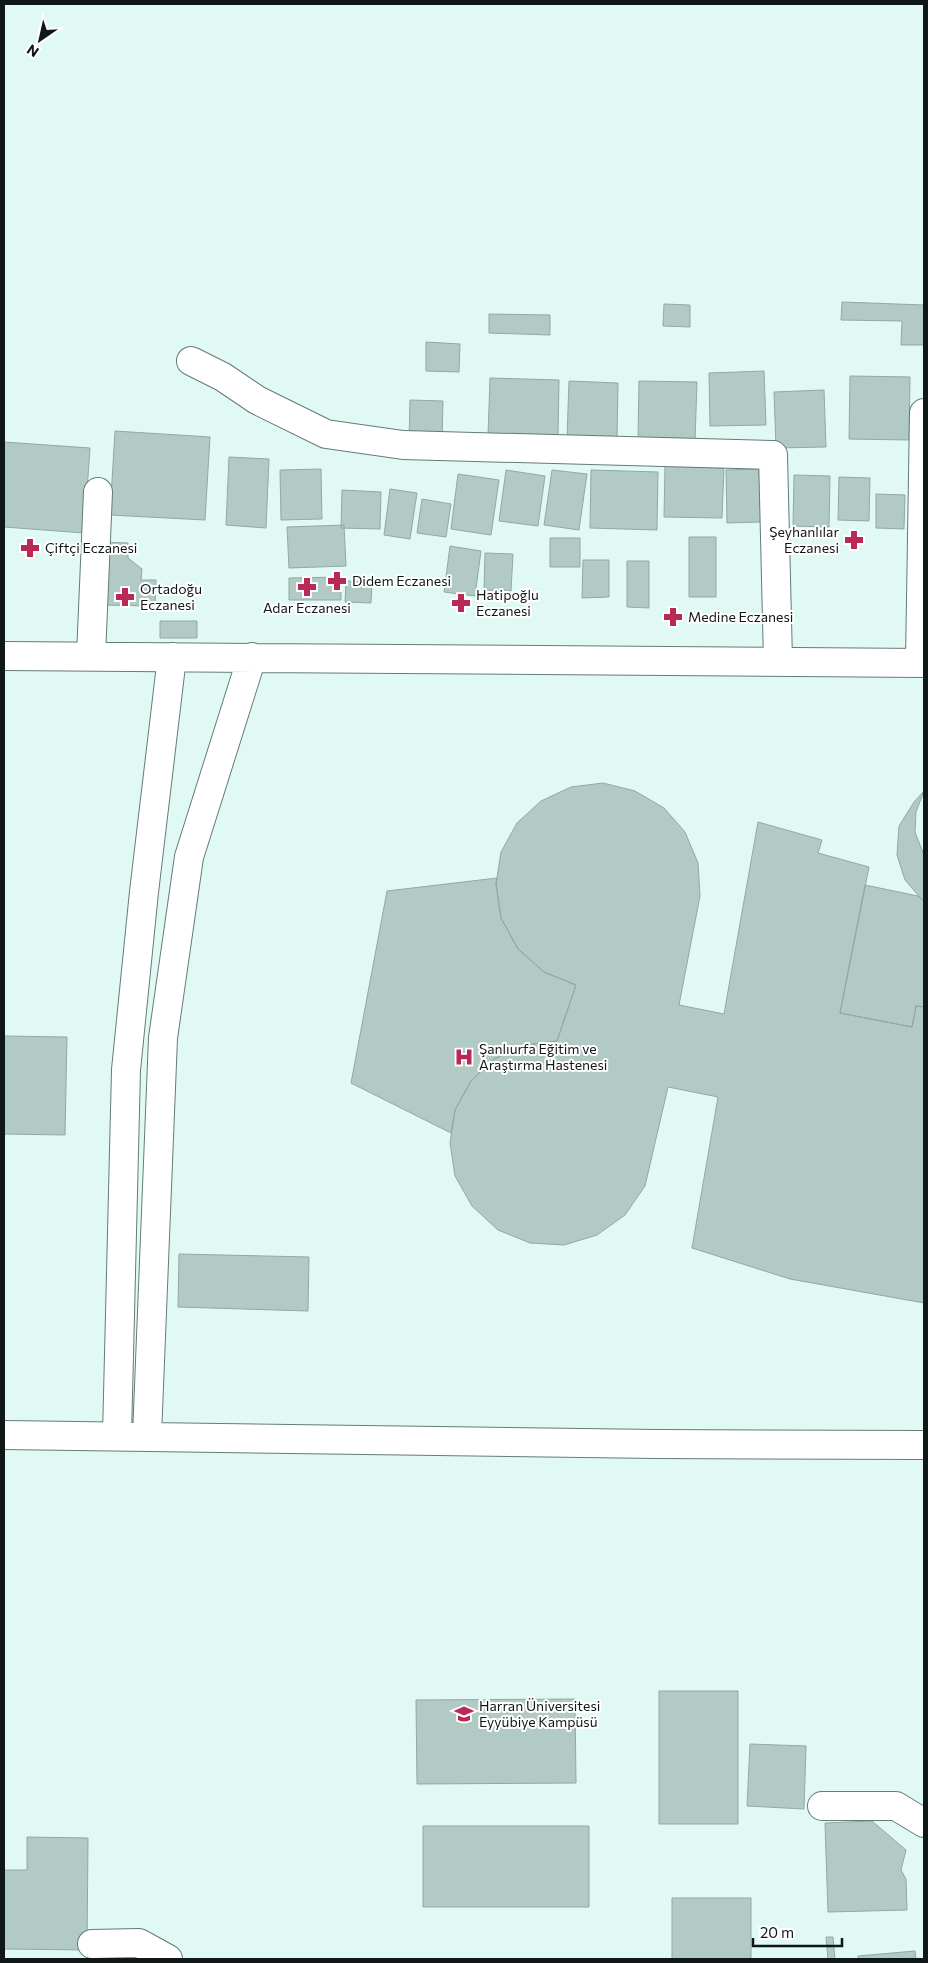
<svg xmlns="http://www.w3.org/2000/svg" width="928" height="1963" font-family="Commissioner,sans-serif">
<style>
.building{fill:#b2cac5;stroke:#91a8a3}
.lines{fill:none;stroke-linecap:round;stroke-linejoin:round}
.minor-casing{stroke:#657b76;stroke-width:30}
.minor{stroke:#fff;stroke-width:28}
.labels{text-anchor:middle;stroke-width:4;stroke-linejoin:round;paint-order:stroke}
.poi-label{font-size:14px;fill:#0f1816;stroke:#fff;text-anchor:start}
</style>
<rect width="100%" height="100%" fill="#e1f9f4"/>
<!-- building -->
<path class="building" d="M842,302L924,305V345H901L902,321L841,320Z
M664,304L690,305V327L663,326Z
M489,314L550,315V335L489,333Z
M426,342L460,344L459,372L426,371Z
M764,371L766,425L710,426L709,373Z
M850,376L910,377L909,440L849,439Z
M490,378L559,380L558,437L488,436Z
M569,381L618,383L617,439L567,438Z
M639,381L697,382L695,441L638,439Z
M824,390L826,447L776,448L774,392Z
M410,400L443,401L442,441H409Z
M115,431L210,437L205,520L110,515Z
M4,442L90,448L84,533L4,527Z
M229,457L269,459L266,528L226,525Z
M665,466L724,468L722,518L664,517Z
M321,469L322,519L281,520L280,470Z
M759,469L761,522L727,523L726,470Z
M506,470L545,476L538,526L499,521Z
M552,470L587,474L579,530L544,525Z
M591,470L658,472L657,530L590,528Z
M458,474L499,480L491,535L451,529Z
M794,475L830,476L829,527L793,526Z
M839,477L870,478L869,521L838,520Z
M390,489L417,493L410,539L384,535Z
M342,490L381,492L380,529L341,528Z
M876,494L905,495L904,529L876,528Z
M422,499L451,504L446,537L417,533Z
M344,525L346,566L289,568L287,527Z
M689,537H716V597H689Z
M550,538H580V567H550Z
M101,542L128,543V558L142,569L141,580H156L155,606L101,605Z
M450,546L481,551L475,596L444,592Z
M485,553L513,554L511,591L484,590Z
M583,560H609V597L582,598Z
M627,561H649V608L627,607Z
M341,577V600H289V578Z
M346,581L372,582L371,603L345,602Z
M160,621H197V638H160Z
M603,783L635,791L664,808L685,832L698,863L700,896L679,1005L724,1014L758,822L822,840L818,853L869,867L840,1013L912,1027L916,1006L924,1007V1303L790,1279L692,1248L718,1097L668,1087L645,1186L625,1215L597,1235L564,1245L530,1243L498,1230L472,1206L455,1176L450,1143L455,1110L471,1081L494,1059L524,1045L557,1041L576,985L544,972L518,949L501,918L496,884L501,852L517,823L541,801L571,787Z
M924,791L916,812L915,832L924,855V902L905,880L897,855L899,826L914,802Z
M497,878L496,884L501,918L518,949L544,972L576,985L557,1041L524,1045L494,1059L471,1081L455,1110L451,1133L351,1083L387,891Z
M865,885L918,896L924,902V1007L916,1006L912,1027L840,1013Z
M4,1036L67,1037L65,1135L4,1134Z
M179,1254L309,1257L308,1311L178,1307Z
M659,1691H738V1824H659Z
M575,1699L576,1783L417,1784L416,1700Z
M750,1744L806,1746L804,1809L747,1806Z
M872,1821L906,1850L901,1870L906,1879L907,1910L828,1912L825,1823Z
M423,1826H589V1907H423Z
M27,1837L88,1838L87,1950L4,1949V1870H27Z
M672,1898H751V1959H672Z
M826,1937H833L835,1959H828Z
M915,1951L916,1959H858V1956Z"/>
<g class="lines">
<!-- minor casing -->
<g class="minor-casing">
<path id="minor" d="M191,361L223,377L257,400L326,434L403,445L773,455L778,661
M4,656L924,663
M91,656L98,492
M920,663L924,413
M4,1435L657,1444L924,1445
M117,1436L126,1070L144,892L172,657
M147,1436L163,1038L189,857L252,657
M822,1806H896L924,1823
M92,1944L139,1943L168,1959"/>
</g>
<!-- minor -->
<use href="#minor" class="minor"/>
</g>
<!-- icons -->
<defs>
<g id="pharmacy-bare" transform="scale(1.5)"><path d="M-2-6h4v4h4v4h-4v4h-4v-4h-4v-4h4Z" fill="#b92955" stroke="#fff" stroke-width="2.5" paint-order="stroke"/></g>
<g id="hospital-bare" transform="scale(1.5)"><path d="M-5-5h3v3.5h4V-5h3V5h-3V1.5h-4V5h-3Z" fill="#b92955" stroke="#fff" stroke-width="2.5" paint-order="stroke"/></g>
<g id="university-bare" transform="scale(1.5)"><path d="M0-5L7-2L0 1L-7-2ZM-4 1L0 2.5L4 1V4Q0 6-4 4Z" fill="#b92955" stroke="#fff" stroke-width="2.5" paint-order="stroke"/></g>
</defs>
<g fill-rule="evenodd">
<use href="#pharmacy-bare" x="854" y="540"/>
<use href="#pharmacy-bare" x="30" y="548"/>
<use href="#pharmacy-bare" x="337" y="581"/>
<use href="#pharmacy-bare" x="307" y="587"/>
<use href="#pharmacy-bare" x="125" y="597"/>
<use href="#pharmacy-bare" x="461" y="603"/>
<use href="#pharmacy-bare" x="673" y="617"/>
<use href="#hospital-bare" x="464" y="1057"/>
<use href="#university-bare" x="464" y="1714"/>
</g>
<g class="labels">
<!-- poi labels -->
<g class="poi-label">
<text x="839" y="537" text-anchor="end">Şeyhanlılar<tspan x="839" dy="16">Eczanesi</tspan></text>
<text x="45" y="553">Çiftçi Eczanesi</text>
<text x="352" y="586">Didem Eczanesi</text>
<text x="140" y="594">Ortadoğu<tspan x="140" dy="16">Eczanesi</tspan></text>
<text x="476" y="600">Hatipoğlu<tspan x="476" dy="16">Eczanesi</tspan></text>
<text x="307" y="613" text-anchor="middle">Adar Eczanesi</text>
<text x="688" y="622">Medine Eczanesi</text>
<text x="479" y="1054">Şanlıurfa Eğitim ve<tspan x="479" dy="16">Araştırma Hastenesi</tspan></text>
<text x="479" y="1711">Harran Üniversitesi<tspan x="479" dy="16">Eyyübiye Kampüsü</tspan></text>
</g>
</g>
<!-- border -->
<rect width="928" height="1963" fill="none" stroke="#0f1816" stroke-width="10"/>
<!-- north arrow -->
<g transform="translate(40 40) rotate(214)" stroke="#ffffff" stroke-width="4" paint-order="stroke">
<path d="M0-4L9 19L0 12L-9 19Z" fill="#0f1816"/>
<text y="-8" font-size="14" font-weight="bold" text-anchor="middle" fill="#0f1816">N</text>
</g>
<!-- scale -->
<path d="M753 1938v8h89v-8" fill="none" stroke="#0f1816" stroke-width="2.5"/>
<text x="760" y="1938" font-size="15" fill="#0f1816" stroke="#ffffff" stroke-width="4" paint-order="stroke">20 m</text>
</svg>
